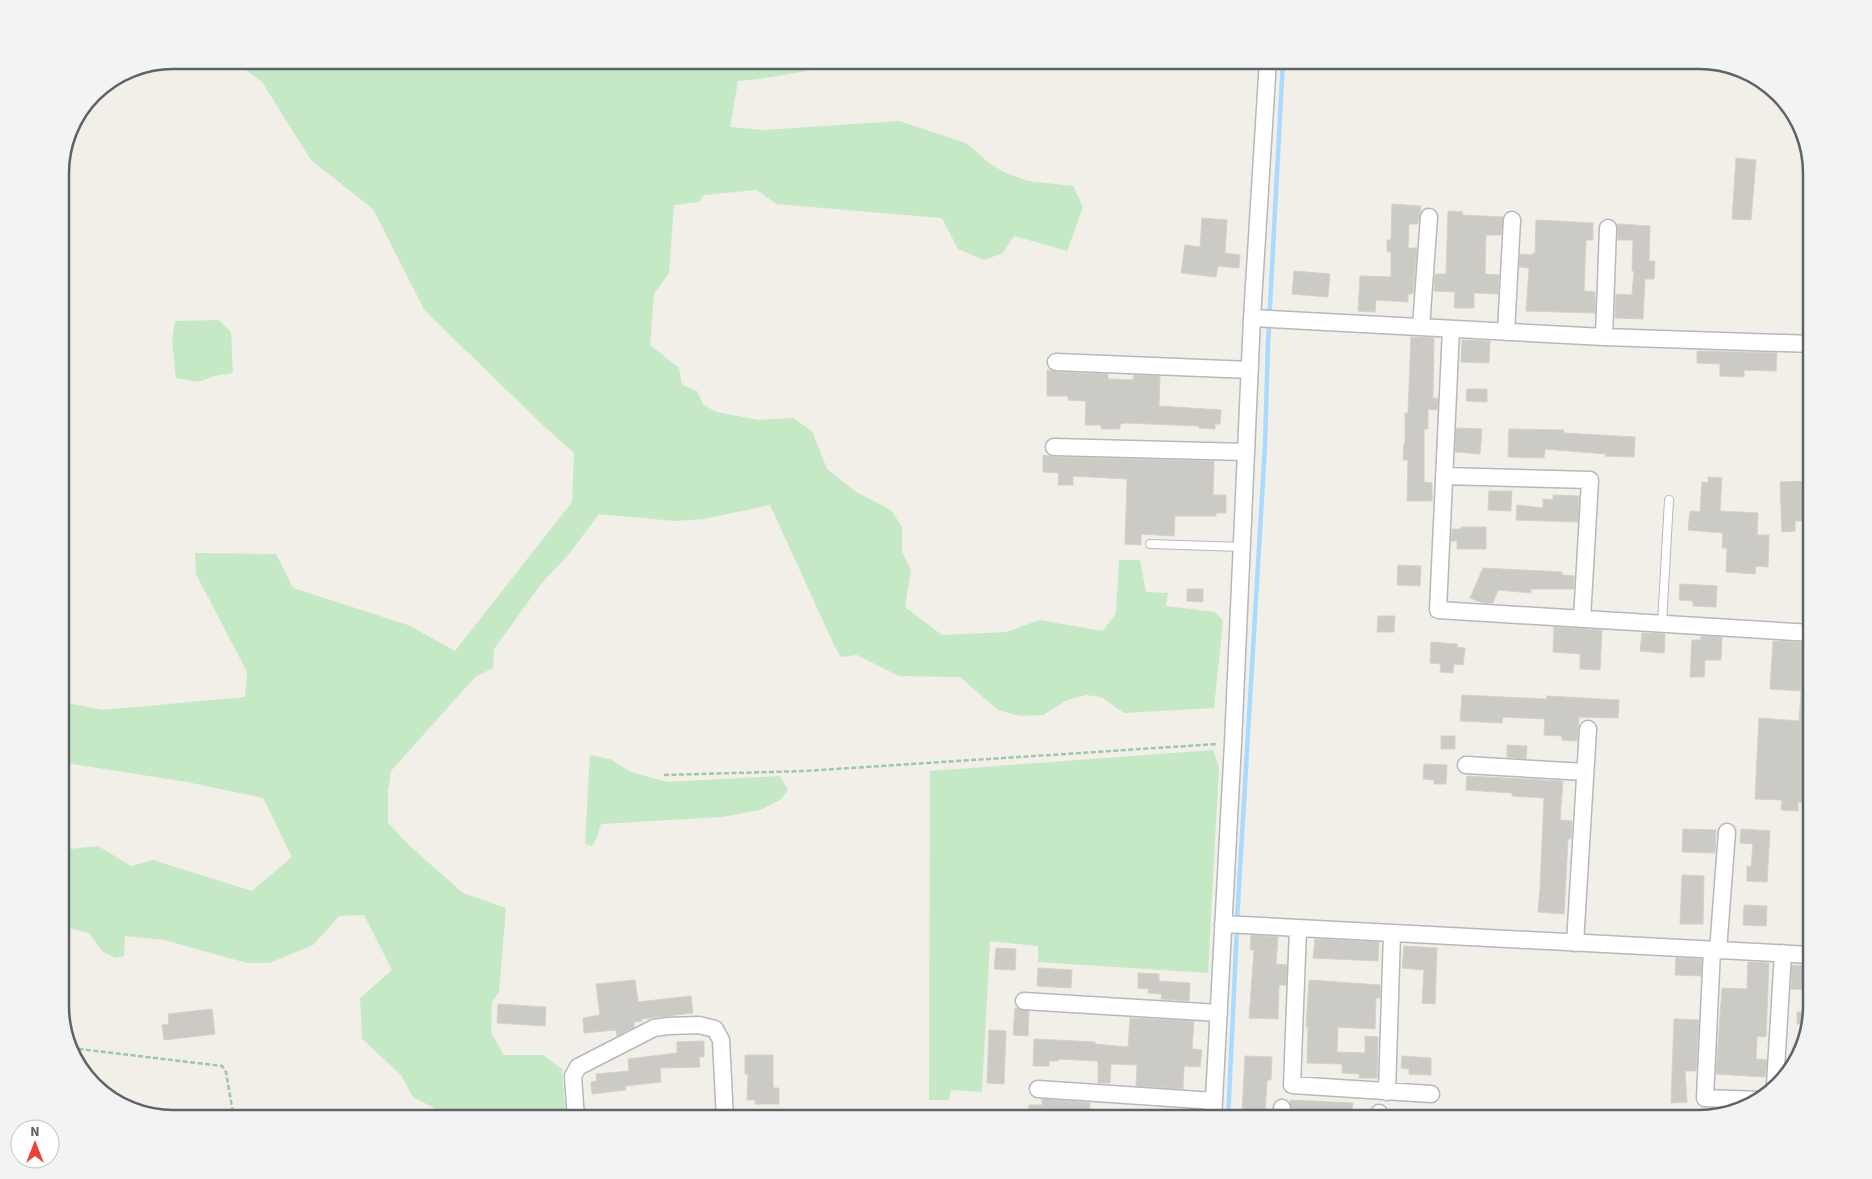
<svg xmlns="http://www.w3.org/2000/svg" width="1872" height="1179" font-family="'Source Sans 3',sans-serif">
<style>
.green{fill:#c5e8c5}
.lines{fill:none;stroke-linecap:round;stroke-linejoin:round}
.stream{stroke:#aadaff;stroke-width:4.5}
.building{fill:#cccac5;stroke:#d6d1c6}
.lane-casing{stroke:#b5b8bc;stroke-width:10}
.street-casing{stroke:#b5b8bc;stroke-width:19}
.path{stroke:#9cc7a9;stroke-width:2.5;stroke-dasharray:5 2.5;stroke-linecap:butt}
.lane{stroke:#fff;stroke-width:8}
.street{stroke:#fff;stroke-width:16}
.rim{fill:none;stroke:#5f6368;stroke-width:2.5}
</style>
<rect width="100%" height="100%" fill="#f1efe8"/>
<!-- green -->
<path class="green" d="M232,60H828L808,71L759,79L738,81L730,127L764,130L899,121L966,143L988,162L1004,172L1028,181L1073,186L1083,207L1067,251L1014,236L1003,253L984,260L958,249L942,218L776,204L757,190L704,195L699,202L674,205L669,273L654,294L650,345L679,368L682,385L697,391L703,404L716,412L759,420L793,418L812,431L827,469L856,492L891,510L902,527V552L911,570L905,607L942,635L1007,632L1039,620L1103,631L1116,613L1119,560H1140L1146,592L1168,593L1166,606L1215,612L1223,621L1214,708L1124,713L1101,697L1086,695L1067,700L1043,715L1020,716L998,710L960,677L899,676L857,655L841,657L835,647L770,505L704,519L674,521L599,514L569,554L541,584L494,649L493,668L475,677L391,771L388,791V823L412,848L463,893L506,908L499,992L492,1002L491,1033L504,1055H543L562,1069L566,1119H463L446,1114L413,1097L401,1075L362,1039L360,998L392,970L364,915L339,916L313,945L269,963H247L164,940L125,936L124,956L116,958L103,952L89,933L60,926V850L98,846L131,866L153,860L252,891L292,857L263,798L187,782L60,762V683L62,702L103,710L245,697L247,672L196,574L195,553L276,554L293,588L408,625L455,651L572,502L574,453L546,428L425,311L373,209L311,160L262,82Z
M60,272L70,277L67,321L60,328Z
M219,320L231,332L233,373L214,376L198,382L176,378L172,339L175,321Z
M1213,750L1219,767L1208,973L1038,962V946L990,941L982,1092L951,1090L949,1100H929L930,771Z
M590,755L610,759L631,772L667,782L780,776L788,790L780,800L760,810L722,817L601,824L597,837L592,846L585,844Z"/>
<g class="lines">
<!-- stream -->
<path class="stream" d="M1237,920L1265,446L1268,343L1283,60
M1228,1119L1237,928"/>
</g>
<!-- building -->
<path class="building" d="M1736,158L1756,160L1751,220L1732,219Z
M1392,204L1421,206L1418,224H1409L1408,248H1417L1413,294H1408V302L1376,300L1375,312L1358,311L1360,276L1391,277V252H1387V240H1391Z
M1448,211L1463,212L1462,215L1503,217L1501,235H1486L1485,274L1499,275L1498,294L1474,293V308H1454L1455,292L1434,291L1435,274H1446Z
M1202,218L1227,220L1225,253L1240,255L1239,268L1218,266L1216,277L1181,273L1185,245L1200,247Z
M1536,220L1593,223V240H1586L1584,291L1595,292V313L1526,311L1529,268L1519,267L1520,254L1532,255L1533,253H1535Z
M1617,224L1650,226L1649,261H1655L1654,279H1645L1643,319L1615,318L1616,294L1632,295L1634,271H1632L1633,240H1618Z
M1294,271L1330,274L1328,297L1292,294Z
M1411,337L1434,338L1433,398H1438L1437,410L1428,409V429H1424V482L1432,483V501H1407L1408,460H1403L1404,443H1405V413H1408Z
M1462,340L1490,341L1489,363L1461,362Z
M1697,351L1777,353L1776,371L1744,370V377L1720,376V364L1697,363Z
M1047,370L1056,372L1108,374V379L1133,380L1134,375L1160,376L1159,406L1221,410L1220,424H1215V429L1199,428V426L1126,423L1120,424V429H1101V425H1085L1086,401L1068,400V396H1047Z
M1467,389H1487V402L1466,401Z
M1456,428L1482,429L1480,454L1455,452Z
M1509,429L1564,430V433L1635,437L1634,457L1605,456L1606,454L1545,449L1544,458L1508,457Z
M1043,455L1054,457L1214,461L1213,495H1226V513H1216V516H1175L1174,536L1141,534V545L1125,544L1127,479L1073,476V485H1058L1059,473L1043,472Z
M1708,477L1722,478L1720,511L1758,513L1757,535H1769L1768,567L1756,566L1755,574L1726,572L1727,548H1722L1723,533L1688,530L1690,511L1700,512L1702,482L1708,483Z
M1812,481V521H1795V531L1782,532L1780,482Z
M1489,491H1512L1511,511L1488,510Z
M1553,495L1579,496L1578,522L1516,520L1517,505L1543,508V499L1553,500Z
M1461,527H1486V549H1457V541H1451L1452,529H1461Z
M1398,565L1421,566L1420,586L1397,585Z
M1483,568L1562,572V575L1574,576V589H1531V593L1498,590L1493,603H1483L1470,598Z
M1680,584L1717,586L1716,607L1693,606V601L1679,600Z
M1187,589H1203V602L1187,601Z
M1378,616H1395L1394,632H1377Z
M1554,627L1602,630L1600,670L1580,669V654L1553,652Z
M1642,633L1665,634L1664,653L1640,651Z
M1701,636L1722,637L1721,660H1705L1704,677H1690L1692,640H1701Z
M1773,641L1812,643V803L1798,802V811L1781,810L1782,800L1755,799L1759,718L1799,721L1801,691L1770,689Z
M1431,642L1457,644V647L1465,648L1463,665L1454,664L1453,673L1440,672L1441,664L1430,663Z
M1462,695L1546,699L1547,696L1619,700L1618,718L1579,717L1577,741L1562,740V736L1544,735L1545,719L1503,717L1502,723L1460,721Z
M1441,736H1455V749H1441Z
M1507,745L1527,746L1526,759L1507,757Z
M1424,764L1447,765L1446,784H1434V780L1423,779Z
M1467,776L1563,781L1560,820L1572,821L1571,839H1568L1564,914L1538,912L1540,889L1544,798L1512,796V793L1466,790Z
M1683,829L1716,830L1715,853L1682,852Z
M1741,829L1770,831L1767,882L1747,881V866L1751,867L1753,844L1740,843Z
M1682,875L1704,876L1703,924H1680Z
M1744,905L1767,906L1766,926L1743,925Z
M1251,935L1278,937L1276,964L1287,965L1286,985H1279L1278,1019L1249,1018L1254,950H1250Z
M1315,939L1379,942L1378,961L1313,958Z
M1404,946L1437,948L1435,1004L1422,1003L1424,970L1402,968Z
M996,948L1016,949L1015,970L994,969Z
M1676,958L1702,959L1701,976L1675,975Z
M1748,962L1769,963L1766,1037L1757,1036L1756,1059L1767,1060L1765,1077L1716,1074L1722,988L1747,989Z
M1792,965L1812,966V990L1791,989Z
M1038,968L1072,970L1071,988L1037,986Z
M1138,973L1159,974V981L1190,983L1189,1001L1161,999L1162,994L1148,993L1149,989L1138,988Z
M635,980L638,1002L691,996L693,1013L642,1019V1021L634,1022V1027L617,1036L616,1030L584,1033L583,1018L600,1015L596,984Z
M1309,980L1380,985V998H1376L1375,1029L1338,1027L1337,1052L1365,1053V1036L1378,1037L1377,1078H1359L1360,1074L1342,1073V1064L1307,1063L1308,1027H1306Z
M498,1004L546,1007L545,1026L497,1023Z
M1015,1008L1029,1011L1028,1036L1013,1035Z
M212,1009L215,1034L164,1040L162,1025L169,1024L168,1014Z
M1797,1012H1810L1807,1024H1797Z
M1130,1018L1194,1021L1192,1049L1202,1050L1200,1067L1184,1066L1183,1089L1136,1086L1137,1065L1111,1064L1110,1083H1098V1061L1058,1059V1061H1049V1066H1033L1034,1039L1095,1042V1044L1128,1047Z
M1674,1019L1699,1020L1696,1071H1685L1687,1102L1671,1103Z
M989,1030L1006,1031L1004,1084L987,1083Z
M704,1041V1057H699L700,1067L660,1068L661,1082L625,1086L626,1090L592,1094L591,1082L597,1081L596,1074L629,1071L628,1059L677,1053V1042Z
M745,1055H773V1088H779V1104H755V1100H747L748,1074H745Z
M1245,1056L1272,1057L1271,1080H1267L1265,1115L1242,1113Z
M1402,1056L1431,1058V1075L1409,1074V1069L1401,1068Z
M1042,1099L1090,1103L1089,1119H1028L1029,1105H1042Z
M1290,1100L1353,1103L1351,1119H1291L1292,1109Z"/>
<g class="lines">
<!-- lane casing -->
<g class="lane-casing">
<path id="lane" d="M1150,544L1242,547
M1662,624L1669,500"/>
</g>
<!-- street casing -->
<g class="street-casing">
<path id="street" d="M1252,318L1604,337L1812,344
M1421,327L1429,217
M1451,329L1438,610L1812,633
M1506,332L1512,220
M1604,337L1608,228
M1056,362L1250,370
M1054,447L1246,452
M1444,476L1590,480L1582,619
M1466,765L1585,772
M1223,924L1812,955
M1298,928L1292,1085L1431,1094
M1575,943L1588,729
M1712,950L1705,1098L1760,1100
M1718,951L1727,832
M1024,1001L1219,1013
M1775,1085L1783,953
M1038,1089L1214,1101
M1387,1092L1392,933
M576,1119L573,1076L578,1067L654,1028L668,1026L699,1025L715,1029L721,1040L725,1119
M1213,1119L1233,743L1252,318L1268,60
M1281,1119L1282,1108
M1379,1119V1113"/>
</g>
<!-- path -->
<path class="path" d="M664,775L805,771L1217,744
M71,1048L222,1066L226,1072L234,1119"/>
<!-- lane -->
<use href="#lane" class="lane"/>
<!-- street -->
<use href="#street" class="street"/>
</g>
<!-- crop -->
<path d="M0 0H1872V1179H0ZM173 69H1699A104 104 0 0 1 1803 173V1006A104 104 0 0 1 1699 1110H173A104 104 0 0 1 69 1006V173A104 104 0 0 1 173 69Z" fill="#f2f3f3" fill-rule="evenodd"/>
<path class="rim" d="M173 69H1699A104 104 0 0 1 1803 173V1006A104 104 0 0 1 1699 1110H173A104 104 0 0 1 69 1006V173A104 104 0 0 1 173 69Z"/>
<!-- north arrow -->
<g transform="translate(35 1144)"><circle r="24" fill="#ffffff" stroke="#bfc1c3"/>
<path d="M0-4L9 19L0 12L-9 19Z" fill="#ea4335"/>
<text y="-8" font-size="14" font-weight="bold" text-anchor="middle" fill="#5f6368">N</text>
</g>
</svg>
